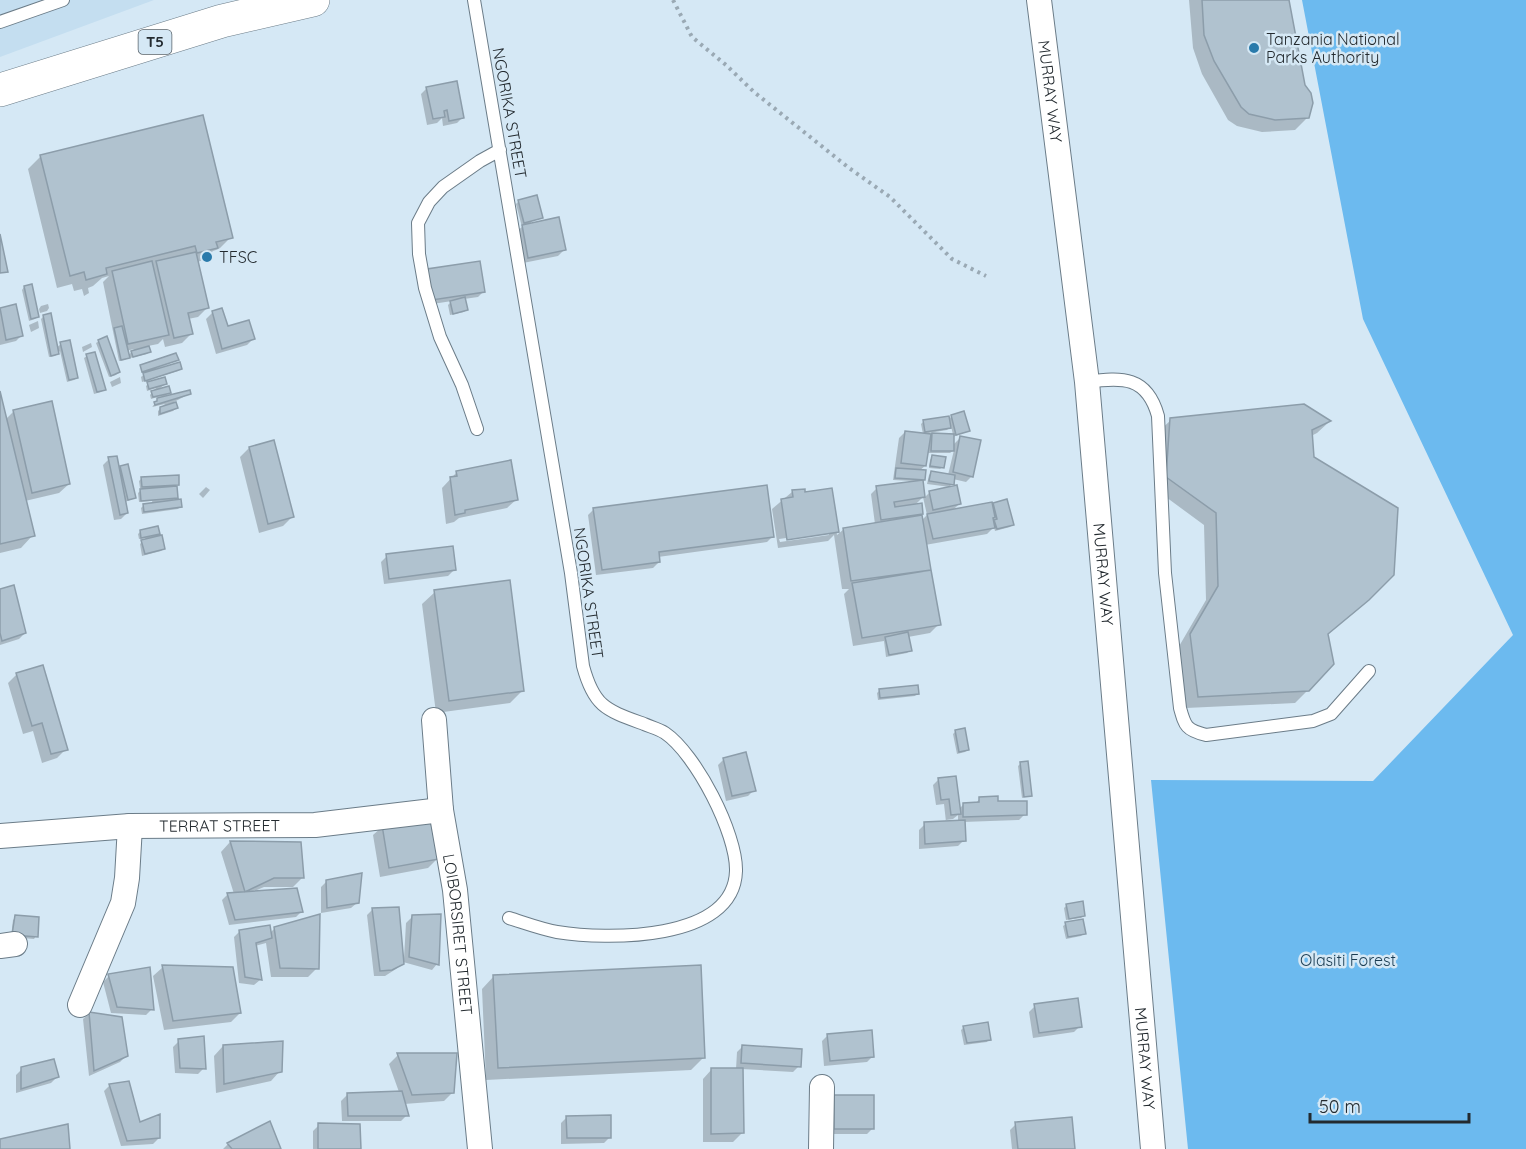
<svg xmlns="http://www.w3.org/2000/svg" width="1526" height="1149" font-family="Quicksand,sans-serif">
<style>
.built{fill:#c4def0}
.forest{fill:#6cbaef}
.shadow{fill:#0003;fill-rule:evenodd}
.building{fill:#b0c2cf;stroke:#8c9daa;stroke-width:1.5}
.lines{fill:none;stroke-linecap:round;stroke-linejoin:round}
.lane-casing{stroke:#6b7c88;stroke-width:14}
.street-casing{stroke:#6b7c88;stroke-width:26}
.highway-casing{stroke:#6b7c88;stroke-width:34}
.path{stroke:#9aa9b4;stroke-width:4;stroke-dasharray:3 4.5;stroke-linecap:butt}
.lane{stroke:#fff;stroke-width:12}
.street{stroke:#fff;stroke-width:24}
.highway{stroke:#fff;stroke-width:33}
.poi-dot{fill:#297aab;stroke:#d5e8f5;stroke-width:2}
.labels{text-anchor:middle;stroke-width:5;stroke-linejoin:round;paint-order:stroke}
.shield{fill:#d5e8f5;stroke:#58636a;stroke-width:1.5}
.shield-label{font-size:15px;font-weight:bold;fill:#232a2f}
.poi-label{font-size:16px;fill:#232a2f;stroke:#d5e8f5;text-anchor:start}
.street-label{font-size:16px;fill:#232a2f;stroke:#d5e8f5}
.park-label{font-size:16px;fill:#1b3d53;stroke:#d5e8f5}
</style>
<rect width="100%" height="100%" fill="#d5e8f5"/>
<!-- built -->
<path class="built" d="M0,0H154L0,57Z"/>
<!-- forest -->
<path class="forest" d="M1302,0H1526V1149H1188L1151,780L1373,781L1513,635L1363,319Z"/>
<!-- shadow -->
<path class="shadow" d="M1189,0H1287L1308,117L1295,130L1262,132L1237,126L1228,120L1202,74L1193,48Z
M427,88L463,117L457,123L443,126L442,118L437,123L427,125L421,94Z
M41,156L231,237L219,249L213,251L204,260L197,262L207,308L198,317L188,319L191,334L182,343L165,347L163,339L158,344L148,346L149,352L147,354L130,358V356L125,360L119,361L103,282L109,276L102,278L93,286L88,288L89,293L84,296L82,289L74,291L72,284L57,288L28,169ZM134,349L128,356L126,351Z
M518,202L541,217L531,222V224L564,250L558,256L523,263L516,232L522,227L516,204Z
M479,263L484,291L478,297L464,299L466,310L464,312L450,315L448,305L452,301L426,305Z
M24,287L37,317L35,319L29,321L22,290Z
M48,304L49,308L47,311L40,313L39,309L41,306Z
M15,306L22,335L16,341L0,345V309Z
M221,310L227,328L253,339L247,345L216,354L206,319L212,313Z
M44,316L56,348L61,344L77,378L74,380L67,382L60,351L55,356L49,357L41,319Z
M38,321L39,328L31,332L29,325Z
M99,341L118,372L116,375L109,377L96,343Z
M91,343L92,347L83,352L82,347Z
M87,356L104,390L101,392L94,394L84,358Z
M174,364L171,367L181,369L178,371L142,382L141,377L146,373Z
M120,377L121,383L112,387L110,382Z
M152,380L153,382L165,384L158,390L169,392L164,398L189,394L174,402L176,408L173,411L158,416V411L165,404L152,407L161,396L151,399L150,395L156,388L147,391L146,386Z
M0,398L5,420L14,411L69,484L59,493L25,501L33,535L21,548L0,553Z
M952,416L968,431L953,437L952,446L961,437L972,476L966,482L953,479L950,487L927,484L929,475L931,473L948,475L954,450L950,453H927L925,466L919,471L923,479L921,481L924,498L930,492L959,504L952,511L991,507L994,504L1012,525L1010,527L995,531L994,527L987,534L925,545L939,624L930,633L908,637L910,650L907,653L886,657L884,641L853,646L844,594L849,589H842L834,535L828,541L778,548L772,509L792,492L804,494L831,490L837,535L844,529L875,524L871,494L877,488L913,481L893,480L899,438L905,432L923,434L921,424L924,421L948,420ZM951,426L953,435L933,434L928,439L929,433L947,430ZM923,497L927,515L921,521L922,514L915,505ZM829,532V535L780,542L779,539Z
M1171,420L1329,422L1317,433L1311,436L1313,458L1392,575L1355,612L1326,635L1308,690L1295,703L1186,708L1178,648L1206,600L1204,525L1155,489L1158,432Z
M249,448L292,517L283,526L259,533L240,457Z
M932,457L943,467L940,469L929,468L930,460Z
M109,459L118,470L121,467L135,498L125,502L127,513L121,519L114,520L103,465Z
M457,472L517,499L507,508L459,518L454,522L446,524L442,488Z
M142,478L177,484L175,486L176,497L171,502L180,507L178,509L142,514L141,508L144,505L153,504L152,501L139,502L138,493L143,488H140L139,481Z
M206,487L210,490L203,498L199,494Z
M594,509L773,536L767,542L658,557L659,562L653,568L596,575L588,515Z
M141,531L158,534L153,539L164,548L161,551L142,556L140,544L146,538L139,539L138,534Z
M387,556L454,570L448,576L384,584L381,562Z
M0,590L25,633L19,639L0,645Z
M435,592L523,690L510,703L436,713L422,604Z
M17,674L66,749L57,758L42,763L33,731L23,734L8,683Z
M880,690L917,694L915,696L878,700L877,693Z
M956,731L967,750L965,752L957,754L953,734Z
M724,759L754,790L748,796L726,801L718,765Z
M1021,763L1030,795L1022,798L1018,766Z
M939,779L959,809L963,805L974,804L980,799L1025,814L1019,820L963,822L964,840L958,846L919,849V830L925,824L946,822L944,804L936,805L933,785ZM958,815V822H946V820L953,819Z
M383,826L437,859L428,868L380,877L373,835Z
M230,842L300,843L302,878L293,887H264L252,892L302,911L296,917L229,925L222,900L228,894H234L221,852Z
M327,881L358,902L351,908L321,913V887Z
M1067,905L1084,915L1081,918L1066,920L1064,908Z
M373,909L402,958H404L406,923L412,917L437,964L432,970L403,962L396,969L385,976H374L367,915Z
M16,917L36,936L34,939L11,937L13,920Z
M1066,924L1084,933L1081,936L1066,939L1063,926Z
M275,928L317,968L308,977H271L266,943L255,946L260,980L254,985L239,983L234,937L240,931L270,933Z
M163,967L240,1013L231,1022L164,1030L153,976Z
M109,976L152,1009L146,1015L111,1013L103,982Z
M494,976L704,1057L691,1070L486,1080L482,989Z
M1035,1006L1080,1026L1074,1032L1033,1038L1029,1012Z
M89,1014L121,1019L126,1056L120,1062L89,1076L83,1019Z
M964,1027L989,1039L987,1042L964,1045L961,1030Z
M828,1035L873,1056L867,1062L824,1066L822,1041Z
M179,1041L204,1068L198,1074L175,1073L173,1047Z
M223,1046L280,1071L271,1081L216,1093L214,1056Z
M743,1046L799,1066L793,1072L742,1069V1133L733,1142H703V1079L712,1069H736L737,1052Z
M398,1055L453,1092L444,1101L404,1104L407,1115L401,1121H342L341,1101L347,1095L399,1092L389,1064Z
M22,1069L57,1077L51,1083L16,1093V1075Z
M110,1085L139,1124L159,1138L153,1144L121,1146L104,1091Z
M835,1097L873,1128L867,1134H829V1103Z
M567,1117L610,1137L604,1143L561,1144V1123Z
M269,1123L279,1149H223L228,1144Z
M1016,1124L1074,1149H1012L1010,1130Z
M319,1125L360,1149H313V1131Z"/>
<!-- building -->
<path class="building" d="M1202,0H1289L1305,85L1311,93L1313,103L1309,118L1275,120L1249,114L1241,107L1214,61L1204,35Z
M457,81L464,118L449,121L447,110L444,111L445,117L433,119L426,87Z
M203,115L233,238L216,242L218,248L197,253L195,246L106,268L107,274L86,280L84,272L70,276L40,155Z
M537,195L543,218L524,223L518,200Z
M559,217L566,250L528,258L522,225Z
M0,234L8,272L0,273Z
M196,252L209,308L188,313L193,334L174,338L156,261Z
M152,261L169,335L128,344L112,271Z
M480,261L485,292L432,300L427,269Z
M32,284L39,317L31,319L24,286Z
M465,297L468,310L453,314L450,301Z
M16,304L23,336L6,340L0,308Z
M222,308L228,326L249,320L255,339L222,349L212,311Z
M51,313L59,354L51,356L43,315Z
M122,326L130,358L121,360L114,328Z
M107,336L120,372L111,376L98,340Z
M70,340L78,378L69,380L60,342Z
M149,346L151,352L133,357L131,351Z
M95,352L106,390L97,392L86,354Z
M176,353L179,360L142,372L140,365Z
M180,362L182,369L145,381L143,373Z
M165,377L167,384L149,389L147,382Z
M169,386L171,393L153,397L151,391Z
M190,390L191,394L155,405L154,402L157,401V398Z
M0,391L35,536L0,544Z
M52,401L70,484L32,493L13,410Z
M176,402L178,408L160,414V407Z
M1304,404L1331,421L1312,430L1314,457L1398,508L1394,575L1369,600L1328,634L1334,664L1309,691L1198,697L1190,634L1218,586L1216,513L1166,477L1170,418Z
M964,411L970,431L956,435L951,415Z
M949,416L951,428L925,432L923,420Z
M905,431L931,434L926,466L901,463Z
M932,433L954,434V451H931Z
M960,436L981,440L973,477L953,472Z
M274,440L294,517L268,524L249,447Z
M932,455L946,457L944,468L930,466Z
M117,456L128,513L120,515L108,457Z
M511,460L518,500L465,510V513L455,515L450,477L457,476L456,471Z
M128,464L136,498L128,500L120,466Z
M896,468L926,470L925,480L895,478Z
M931,471L955,475L954,485L929,481Z
M179,475V485L142,487L141,477Z
M923,480L925,497L894,502L895,507L922,503L923,514L881,520L876,486Z
M767,485L774,537L659,552L660,562L602,570L593,508Z
M957,485L961,504L933,510L929,491Z
M177,486L178,498L141,501L140,489Z
M832,488L839,532L787,540L781,499L793,497L792,490L805,489V492Z
M181,499L182,507L144,512L143,504Z
M1007,499L1014,525L997,529L994,520L997,519L993,503Z
M992,502L995,517L993,518L995,528L933,539L927,514Z
M922,515L931,570L851,581L843,528Z
M158,526L160,534L141,538L140,530Z
M162,535L165,549L145,554L141,540Z
M453,546L456,570L389,579L386,554Z
M931,570L941,625L862,638L852,583Z
M510,580L524,691L449,701L434,590Z
M14,585L26,633L2,641L0,633V589Z
M908,632L912,651L889,655L885,637Z
M43,665L68,750L51,754L42,723L32,726L16,673Z
M918,685L919,694L880,698L879,689Z
M918,685L919,694L880,698L879,689Z
M965,728L969,750L959,752L955,730Z
M746,752L756,791L732,796L723,758Z
M1028,761L1032,796L1024,797L1020,762Z
M956,776L961,814L951,815L949,799L941,800L938,778Z
M998,796V801H1027V815L963,817V803L979,802V797Z
M430,819L439,859L389,868L382,825Z
M965,820L966,841L925,844L924,822Z
M230,841L301,842L304,878H274L245,892Z
M362,873L359,903L327,908L326,880Z
M297,888L303,912L235,920L227,893Z
M1083,901L1085,916L1069,919L1066,904Z
M399,907L404,964L392,970L380,971L372,908Z
M320,914L319,969L280,968L274,927Z
M441,914L439,965L409,957L412,915Z
M15,915L39,917L38,937L12,935Z
M1083,919L1086,934L1068,937L1065,922Z
M270,925L272,938L256,943L262,980L245,977L239,930Z
M162,965L233,967L241,1013L173,1021Z
M701,965L705,1058L498,1068L493,975Z
M150,967L154,1010L117,1007L108,974Z
M1078,998L1082,1027L1039,1033L1034,1004Z
M89,1012L122,1017L128,1056L94,1071Z
M988,1022L991,1040L967,1043L963,1026Z
M872,1030L874,1057L830,1061L827,1034Z
M204,1036L206,1069L180,1068L178,1039Z
M283,1041L282,1072L224,1084L223,1045Z
M742,1045L802,1049L801,1067L741,1063Z
M397,1053H457L454,1093L412,1095Z
M54,1059L59,1077L21,1089V1067Z
M711,1068H743L744,1133L711,1134Z
M129,1081L140,1122L160,1114V1138L127,1141L109,1084Z
M402,1091L409,1116H348L347,1093Z
M834,1095H874V1129H834Z
M611,1115V1138H567L566,1116Z
M1072,1117L1075,1149H1018L1015,1122Z
M270,1121L281,1149H232L227,1143Z
M318,1123L360,1124L361,1149H318Z
M68,1124L70,1149H0V1139Z"/>
<g class="lines">
<!-- lane casing -->
<g class="lane-casing">
<path id="lane" d="M474,0L571,573L583,666C594,707 606,710 644,724C651,727 659,729 665,733C696,754 737,834 736,871C734,942 605,940 557,932C541,929 525,923 509,918
M0,22L63,0
M1087,382C1122,377 1147,376 1158,416L1165,573L1180,708C1185,726 1186,730 1206,735L1313,721L1331,714L1369,671
M477,429L462,385L440,337L425,288L419,254L418,223L429,202L443,187L480,161L500,150"/>
</g>
<!-- street casing -->
<g class="street-casing">
<g id="street">
<path id="s1" d="M1039,0L1087,382L1153,1149"/>
<path id="s2" d="M434,720L441,810L455,890L480,1149"/>
<path id="s3" d="M0,836L130,826L315,825L441,810"/>
<path d="M0,946L15,944"/>
<path d="M80,1005L123,903L127,878L130,826"/>
<path d="M821,1149L822,1087"/>
</g>
</g>
<!-- highway casing -->
<g class="highway-casing">
<path id="highway" d="M0,90L222,21L313,0"/>
</g>
<!-- path -->
<path class="path" d="M673,0L692,37L726,65L754,92L849,168L890,197L952,259L986,276"/>
<!-- lane -->
<use href="#lane" class="lane"/>
<!-- street -->
<use href="#street" class="street"/>
<!-- highway -->
<use href="#highway" class="highway"/>
</g>
<!-- markers -->
<g class="poi-dot">
<circle cx="1254" cy="48" r="6"/>
<circle cx="207" cy="257" r="6"/>
</g>
<g class="labels">
<!-- shield labels -->
<rect class="shield" x="138.5" y="30" width="33" height="24" rx="4.5"/>
<g class="shield-label">
<text x="155" y="47">T5</text>
</g>
<!-- poi labels -->
<g class="poi-label">
<text x="1266" y="45">Tanzania National<tspan x="1266" dy="18">Parks Authority</tspan></text>
<text x="219" y="263">TFSC</text>
</g>
<!-- street labels -->
<g class="street-label">
<text dy="6" stroke="none"><textPath href="#s1" startOffset="92">MURRAY WAY</textPath></text>
<text transform="translate(510 113) rotate(80)" y="6">NGORIKA STREET</text>
<text dy="6" stroke="none"><textPath href="#s1" startOffset="578">MURRAY WAY</textPath></text>
<text transform="translate(589 593) rotate(82)" y="6">NGORIKA STREET</text>
<text dy="6" stroke="none"><textPath href="#s3" startOffset="220">TERRAT STREET</textPath></text>
<text dy="6" stroke="none"><textPath href="#s2" startOffset="216">LOIBORSIRET STREET</textPath></text>
<text dy="6" stroke="none"><textPath href="#s1" startOffset="1064">MURRAY WAY</textPath></text>
</g>
<!-- park labels -->
<g class="park-label">
<text x="1348" y="966">Olasiti Forest</text>
</g>
</g>
<!-- scale -->
<path d="M1310 1113v9h159v-9" fill="none" stroke="#232a2f" stroke-width="3"/>
<text x="1319" y="1113" font-size="18" fill="#232a2f" stroke="#d5e8f5" stroke-width="4.5" paint-order="stroke">50 m</text>
</svg>
